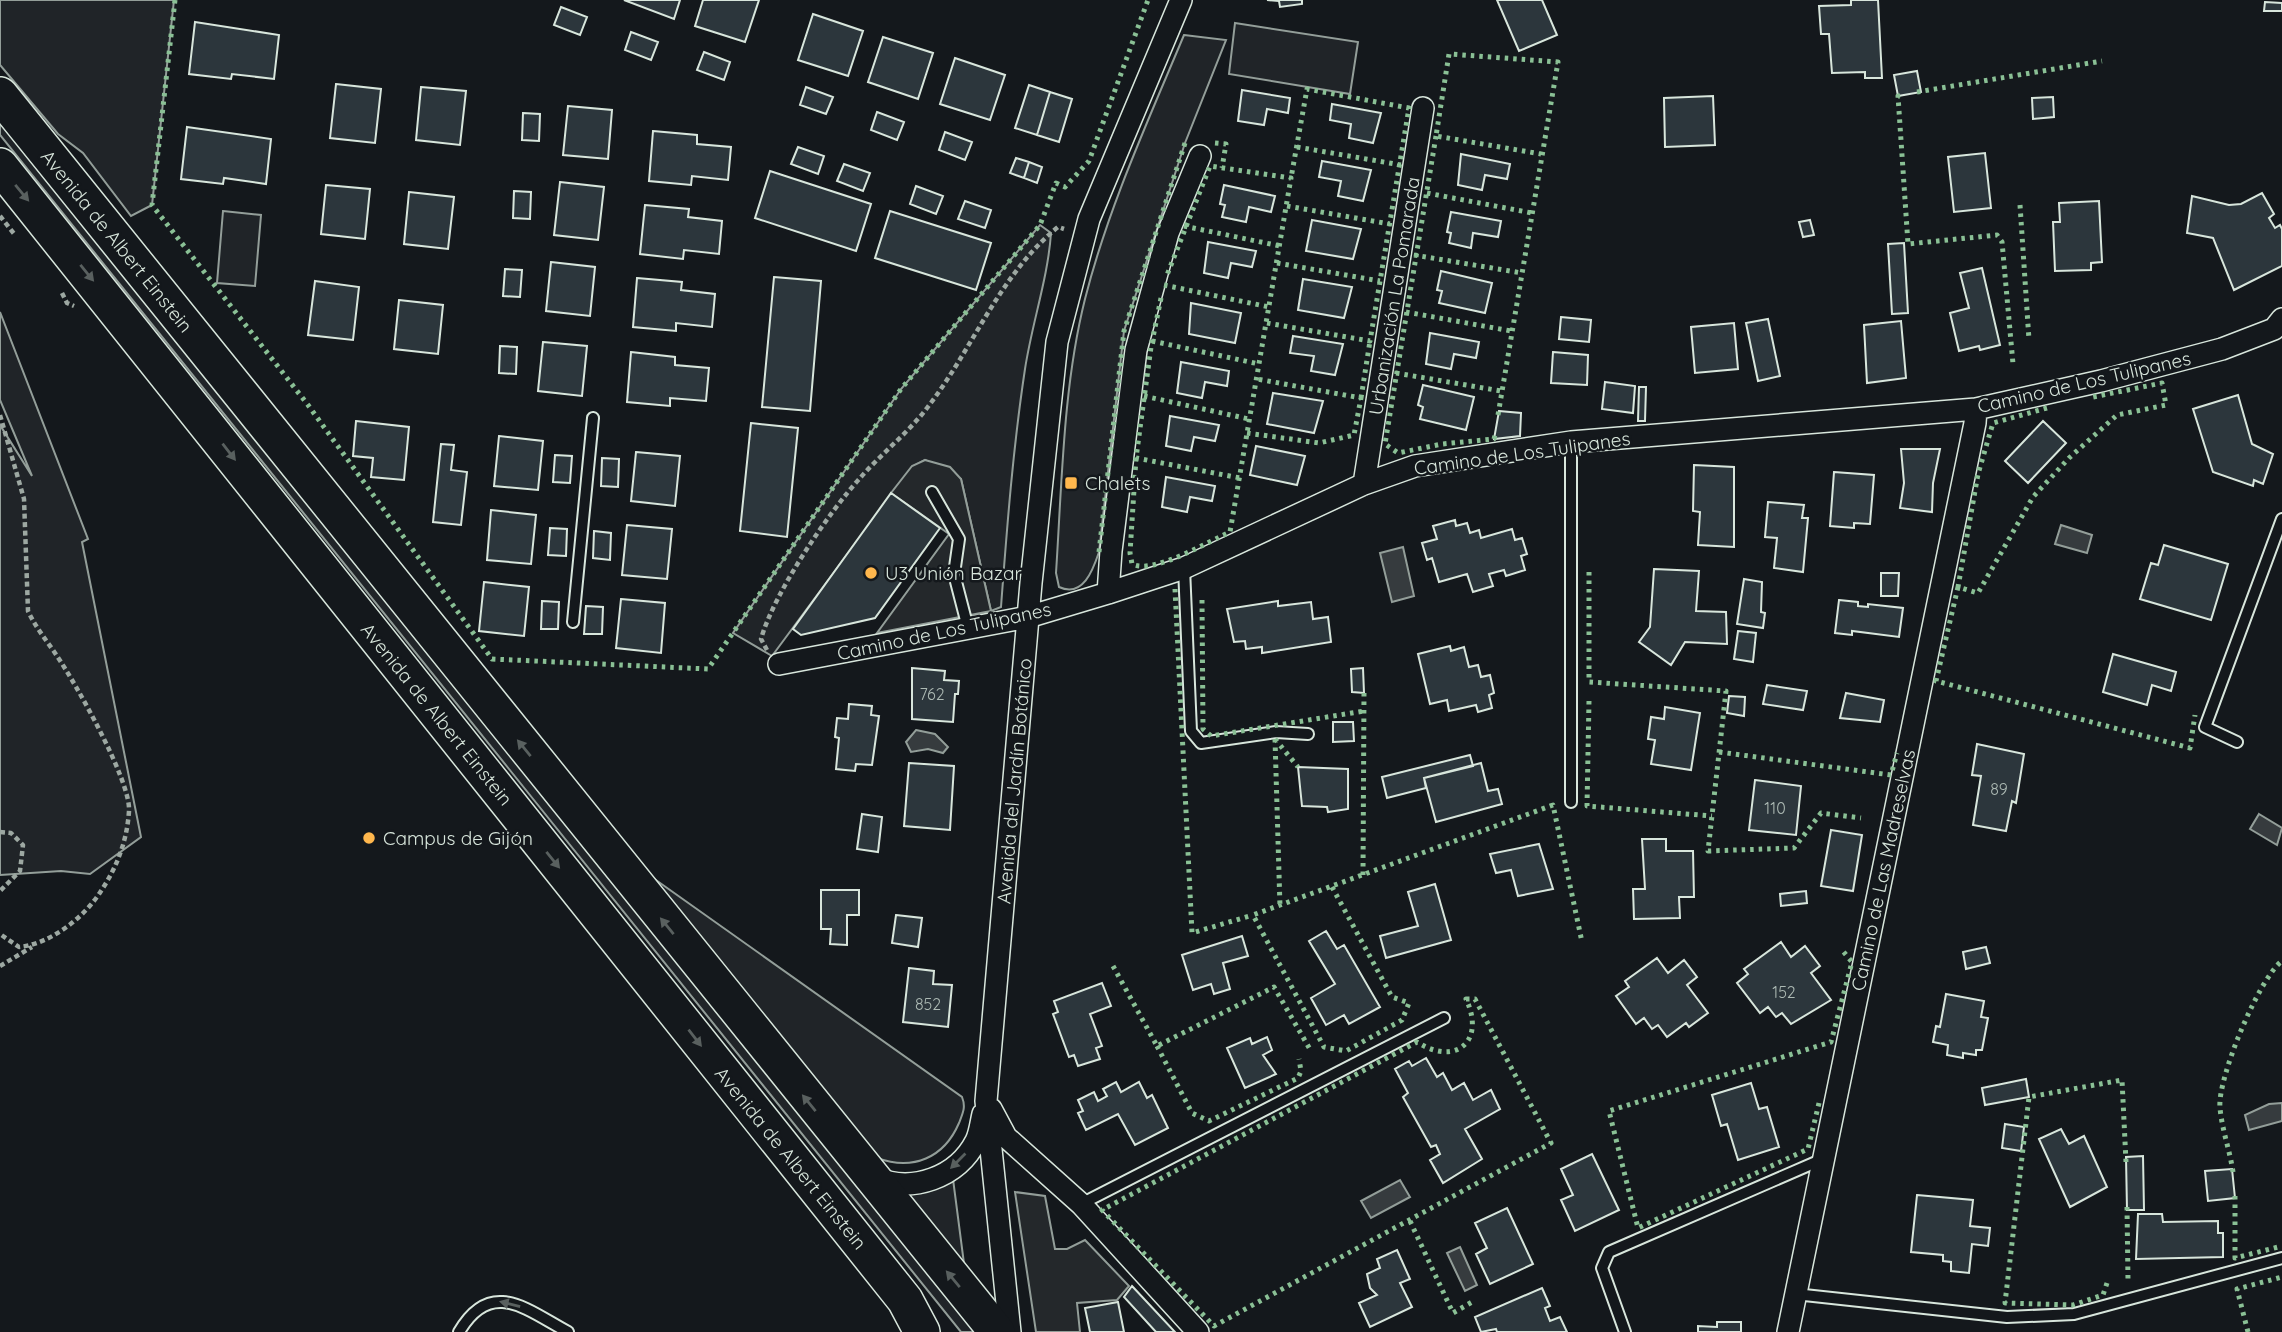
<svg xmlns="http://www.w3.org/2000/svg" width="2282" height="1332" font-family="Quicksand,sans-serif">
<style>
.green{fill:#202428;stroke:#939e99;stroke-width:2}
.parking{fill:#24282b;stroke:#939e99;stroke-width:2}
.water{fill:#363b3e;stroke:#939e99;stroke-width:2}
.building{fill:#2c363c;stroke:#d8e6dc;stroke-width:2}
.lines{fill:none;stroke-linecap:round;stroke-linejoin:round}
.service-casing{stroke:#d8e6dc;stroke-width:14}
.minor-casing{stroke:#d8e6dc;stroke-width:24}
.trunk-casing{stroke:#d8e6dc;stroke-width:38}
.path{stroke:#9da8a2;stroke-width:4.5;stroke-dasharray:5 3.5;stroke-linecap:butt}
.service{stroke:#14181c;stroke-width:10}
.minor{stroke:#14181c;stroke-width:21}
.trunk{stroke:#14181c;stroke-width:35}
.hedge{stroke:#8ac095;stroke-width:5;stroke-dasharray:3.5 5;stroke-linecap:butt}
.oneway{fill:#59605f}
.poi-dot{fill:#ffb74d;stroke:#14181c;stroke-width:2.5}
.labels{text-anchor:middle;stroke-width:5;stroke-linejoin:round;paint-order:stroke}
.number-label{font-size:16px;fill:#adbab4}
.street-label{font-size:19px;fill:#d8e6dc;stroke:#14181c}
.poi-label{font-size:19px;fill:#d8e6dc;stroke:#14181c;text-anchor:start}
</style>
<rect width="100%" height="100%" fill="#14181c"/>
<!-- green -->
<path class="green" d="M0,0H174L152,205L131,216L83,153L58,134L0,65Z
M1235,23L1358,42L1350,94L1229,74Z
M1184,35L1226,40L1185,143L1124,331L1099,552C1093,570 1083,598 1059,587L1056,573C1062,482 1063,387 1085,299C1108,208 1148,121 1184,35Z
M0,119L973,1329L974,1332H961L0,135Z
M223,211L261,215L255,286L217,283Z
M1040,225L1051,233C1048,278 1032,323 1025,369C1013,448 1007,527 1001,607L991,611L961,479L925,460L912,467L772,656L733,633L901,389Z
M0,312L88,539L82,542L141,837L90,874L61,871L0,875V425L32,476L0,400Z
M646,873L962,1097C966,1107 963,1113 959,1123C944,1158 913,1171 877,1158Z
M953,1179L966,1279L900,1193Z"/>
<!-- parking -->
<path class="parking" d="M925,460L950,467L961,479L991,611L877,633L949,534L891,493L912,466Z
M1015,1192L1045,1196L1055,1249H1067L1085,1240L1129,1286L1117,1300L1077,1303L1080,1332H1036Z"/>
<!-- water -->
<path class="water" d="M2061,525L2092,535L2087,553L2055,544Z
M1403,547L1414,596L1392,602L1380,553Z
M916,730L935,734L948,747L943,753L928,749L911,752L906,742Z
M2259,814L2282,828L2277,845L2250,829Z
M2282,1103V1121L2249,1130L2245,1115L2269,1104Z
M1400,1180L1410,1197L1371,1218L1361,1201Z
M1460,1247L1477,1285L1465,1291L1447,1253Z"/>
<!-- building -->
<path class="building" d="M624,0H680L674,19Z
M703,0H759L745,42L695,26Z
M1267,0H1302V4L1280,7L1279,1Z
M1497,0H1542L1557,35L1519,51Z
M1851,0H1878L1882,78H1865V72L1832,73L1829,34H1821L1819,6L1851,5Z
M2265,2L2282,3V11H2264Z
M561,7L587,17L580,35L554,25Z
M813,14L863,31L848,76L798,60Z
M195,22L279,35L274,79L232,74L231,79L189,74Z
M631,32L658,42L651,60L625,50Z
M883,37L933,53L918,99L868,82Z
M704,52L730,62L724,80L697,70Z
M955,58L1005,75L990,120L940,104Z
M1917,71L1921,92L1898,96L1894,75Z
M336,84L381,89L375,143L330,138Z
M1029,85L1050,92L1037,135L1015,128Z
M421,87L466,91L460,145L416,140Z
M806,87L833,97L826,114L800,105Z
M1242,90L1290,98L1288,113L1267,109L1264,125L1238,121Z
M1050,92L1072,99L1059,142L1037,135Z
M1713,96L1715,145L1665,147L1664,98Z
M2053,97L2054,117L2033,119L2032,98Z
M1332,104L1381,113L1373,143L1349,138L1351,124L1330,120Z
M568,106L612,110L608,159L563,155Z
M877,112L904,122L897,140L871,130Z
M523,113L540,114L539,141L522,140Z
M187,127L271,139L266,184L224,178L223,184L181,179Z
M653,131L697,135V144L731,147L728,180L692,176L691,185L649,181Z
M945,132L972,142L965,160L939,150Z
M798,147L824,156L818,174L791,164Z
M1985,153L1991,208L1954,212L1948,157Z
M1461,154L1510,164L1507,179L1485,175L1482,190L1458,185Z
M1016,158L1029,162L1024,178L1010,173Z
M1322,161L1371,170L1363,201L1338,196L1341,181L1319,177Z
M1029,162L1042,167L1037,183L1024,178Z
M844,164L870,173L863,191L837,181Z
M770,171L871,204L856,251L755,218Z
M560,182L604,187L598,240L554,235Z
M326,185L370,189L365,239L321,234Z
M1224,185L1275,196L1271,212L1249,207L1246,222L1222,217L1225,205L1220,204Z
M916,186L943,196L936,214L910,204Z
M514,191L531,192L530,219L513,218Z
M409,192L454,197L448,249L404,244Z
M2262,193L2274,214L2269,218L2275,228L2280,225L2282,229V266L2234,290L2213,238L2187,233L2192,196L2229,205L2241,204Z
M965,201L991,210L985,228L958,219Z
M2099,201L2102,262L2091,263V270L2055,271L2053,222H2060L2059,203Z
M645,205L689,209L688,217L722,221L719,254L684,250L683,259L640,254Z
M890,211L991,243L976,290L875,258Z
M1451,212L1501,221L1498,237L1473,233L1471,248L1449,243L1451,233L1447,232Z
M1312,220L1361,229L1353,259L1306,251Z
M1810,220L1814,235L1803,237L1799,222Z
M1208,242L1256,251L1252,267L1231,263L1228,278L1204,273Z
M1904,243L1908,313L1892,314L1888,244Z
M551,262L595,267L590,316L546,311Z
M1982,268L2000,345L1980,350L1979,346L1959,351L1950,313L1969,308L1960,273Z
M505,269L522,270L520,297L503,296Z
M1441,271L1492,283L1485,313L1439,303L1442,291L1437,290Z
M774,277L821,281L810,411L762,407Z
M637,278L682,282L681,290L715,294L712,327L676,323V331L633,327Z
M1303,279L1352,287L1344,318L1298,310Z
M315,281L359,287L353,340L308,335Z
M399,300L443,305L438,354L394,349Z
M1191,303L1241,313L1235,343L1189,334Z
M1561,317L1591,320L1589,342L1559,339Z
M1768,319L1780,376L1758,381L1746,323Z
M1901,321L1906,378L1867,383L1864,325Z
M1734,323L1738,369L1695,373L1691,327Z
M1430,333L1479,342L1476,358L1454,354L1451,369L1426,364Z
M1293,336L1343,344L1335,375L1311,371L1314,356L1290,353Z
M543,342L587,346L582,396L538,391Z
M500,346L517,347L516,374L499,373Z
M631,352L675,357V365L709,368L706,401L670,398V406L627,402Z
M1553,352L1588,355L1587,385L1551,383Z
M1181,362L1229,371L1227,386L1205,382L1202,398L1177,393Z
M1605,382L1635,386L1633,413L1602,409Z
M1423,385L1474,397L1466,430L1420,419L1423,407L1418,405Z
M1639,387H1646L1645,421H1638Z
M1273,393L1323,401L1314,433L1267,424Z
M2238,395L2252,444L2273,454L2263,484L2254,480L2253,486L2213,472L2193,409Z
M1499,411L1521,413L1520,436L1494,439Z
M1170,416L1219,425L1215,441L1194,437L1191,451L1166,446Z
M356,421L409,427L404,480L371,477L373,458L353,456Z
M2043,421L2066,443L2028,483L2005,461Z
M751,423L798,428L787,537L740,531Z
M499,436L543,441L538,490L494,486Z
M441,444L454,445L451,470L467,472L461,525L433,522Z
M1256,446L1305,456L1297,485L1250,475Z
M1901,449H1940L1933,483L1932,512L1900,508L1904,483Z
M636,452L680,456L675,506L631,501Z
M555,455L572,456L570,483L553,482Z
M602,458L619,459L618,487L601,486Z
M1694,465L1734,467V547L1698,545L1700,512L1693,511Z
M1834,472L1874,475L1870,524L1854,523V528L1830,526Z
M1166,477L1215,486L1212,501L1190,497L1187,512L1162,507Z
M891,493L940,528L875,618L801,635L793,629Z
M1768,502L1804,505L1802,518H1808L1803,572L1774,568L1777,538L1765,537Z
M491,510L536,515L531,564L487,560Z
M1455,520L1456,526L1467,523L1470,533L1479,530L1481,538L1512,529L1515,540L1522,538L1527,554L1521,556L1525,570L1506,576L1504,570L1489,574L1493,586L1473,592L1467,574L1439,582L1432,558L1427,560L1422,543L1437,539L1433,526Z
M627,525L672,529L667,579L622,575Z
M550,528L567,529L566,556L548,555Z
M594,531L611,533L610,560L593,558Z
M2164,545L2228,564L2211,620L2140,599L2151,563L2158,565Z
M1654,569L1699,571L1696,611L1726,612L1727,644L1685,642L1671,665L1639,642L1650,627Z
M1881,573H1899L1898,596H1881Z
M1744,579L1762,582L1761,612L1765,613L1763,628L1737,624Z
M484,582L529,587L524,636L479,631Z
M621,599L665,603L661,653L616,648Z
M1839,600L1858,602V606L1868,607V604L1903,608L1899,637L1852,631V635L1835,633Z
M542,601L559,602L558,629H541Z
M1278,601V606L1311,602L1313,619L1328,617L1331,642L1262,653V647L1246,649L1245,641L1234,642L1227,609Z
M586,606L603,607L602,634H584Z
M1738,631L1756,633L1753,662L1734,659Z
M1450,646L1451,651L1464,647L1469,667L1478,665L1481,677L1490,675L1494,693L1489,695L1492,708L1478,712L1476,705L1449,711L1447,700L1430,704L1418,654Z
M2113,654L2176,672L2171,691L2152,685L2147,705L2103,692Z
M912,668L945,671L944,680L959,681L958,694H955L953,722L912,719Z
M1363,668L1364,693L1352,692L1351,669Z
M1767,685L1807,691L1803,710L1763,704Z
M1846,693L1884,700L1880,722L1840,718Z
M1729,696L1745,697L1744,716L1727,713Z
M849,704L872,706L871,715L879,716L872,765L856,764L855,771L836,769L839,738L835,737L837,718L848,719Z
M1665,707L1700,713L1691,770L1651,764L1655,740L1648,739L1651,717L1664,719Z
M1333,722H1353L1354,741L1333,742Z
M1977,744L2024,754L2016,803L2012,801L2006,831L1973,825L1981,776L1972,775Z
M1470,755L1473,766L1424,778L1426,788L1387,798L1382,777Z
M909,763L954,766L950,830L904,826Z
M1481,763L1488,791L1498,789L1502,804L1436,822L1424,778Z
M1298,767L1348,769V809L1328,812L1327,807L1302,806Z
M1755,780L1801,786L1796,835L1749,830Z
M862,814L882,817L878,852L857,849Z
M1831,830L1862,835L1853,891L1821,886Z
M1642,839H1666V851H1693L1694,897H1679L1680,918L1634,919L1633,889H1645Z
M1539,844L1553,889L1518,896L1511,870L1496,873L1490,854Z
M1435,884L1451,940L1386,958L1380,936L1418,926L1408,892Z
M821,890H859V915H847V945L830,944L831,929H821Z
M1806,891L1807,903L1781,906L1780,894Z
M896,915L922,918L918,947L892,943Z
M1326,931L1337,949L1344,945L1380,1007L1349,1024L1344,1015L1326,1025L1311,998L1335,984L1309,941Z
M1242,936L1248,956L1223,963L1230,989L1214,994L1211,984L1193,990L1182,955Z
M1781,942L1791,957L1805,946L1820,966L1811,973L1831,1000L1791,1024L1782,1013L1776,1017L1768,1007L1760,1013L1737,983L1748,974L1744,969Z
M1986,947L1990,963L1966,969L1963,952Z
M1657,958L1668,973L1684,960L1697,977L1687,985L1708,1013L1689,1027L1686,1023L1667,1037L1658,1025L1652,1029L1644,1018L1636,1024L1616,996L1629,987L1625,981Z
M909,968L934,971L933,984L952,985L948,1027L903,1022Z
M1102,983L1111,1006L1090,1014L1102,1046L1096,1048L1100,1059L1078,1066L1074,1055L1069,1057L1053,1014L1058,1012L1054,1001Z
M1946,994L1984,1001L1981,1017L1988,1018L1982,1050H1976V1055L1963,1053V1058L1947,1055L1948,1045L1933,1042L1936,1026L1940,1027Z
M1267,1037L1272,1050L1263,1055L1276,1074L1245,1088L1227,1048L1250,1038L1252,1044Z
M1426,1058L1437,1077L1443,1073L1452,1090L1464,1083L1473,1100L1491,1090L1500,1109L1465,1129L1482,1159L1443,1183L1430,1160L1440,1154L1436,1145L1431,1147L1403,1097L1408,1093L1395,1069L1409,1061L1412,1066Z
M2026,1079L2029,1097L1985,1105L1982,1088Z
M1116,1082L1121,1092L1139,1082L1147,1098L1152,1095L1168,1128L1135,1145L1118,1114L1086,1130L1078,1113L1083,1111L1078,1100L1094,1092L1098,1101L1107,1096L1103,1089Z
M1751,1083L1759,1109L1767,1107L1779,1147L1738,1160L1727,1124L1721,1126L1712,1095Z
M2005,1124L2024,1127L2021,1151L2002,1148Z
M2061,1129L2069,1144L2084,1136L2107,1187L2070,1207L2039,1139Z
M1592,1154L1619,1210L1575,1231L1561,1200L1573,1195L1561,1169Z
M2143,1156L2144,1210H2127L2126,1157Z
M2232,1169L2235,1198L2208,1201L2205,1171Z
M1917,1195L1973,1200L1970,1226L1990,1228L1988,1246L1972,1244L1969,1273L1951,1271V1262L1943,1261V1255L1911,1252Z
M1507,1208L1533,1264L1490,1284L1476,1254L1487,1248L1475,1223Z
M2138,1214H2162L2163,1222L2218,1221V1233H2223V1257L2136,1259Z
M1397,1250L1410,1279L1400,1283L1412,1307L1370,1327L1359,1303L1377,1295L1370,1288L1367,1274L1380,1268L1377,1259Z
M1132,1286L1175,1332H1156L1124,1297Z
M1542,1288L1550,1306L1545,1308L1550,1321L1560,1317L1567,1332H1497L1496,1329L1481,1332L1475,1317Z
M1118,1302L1124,1332H1090L1085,1308Z
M1717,1322H1741V1332H1698V1326L1717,1327Z"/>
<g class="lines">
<!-- service casing -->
<g class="service-casing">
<path id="service" d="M1571,442V802
M932,492L959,539L954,574L968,628
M1184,568L1191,731L1201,743L1276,732L1308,734
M573,622L593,418
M2237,742L2205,727L2282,519
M1081,1204L1444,1018
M1795,1294L2007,1317L2074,1314L2282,1258
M459,1332C491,1277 527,1310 568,1332
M1625,1332L1602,1268L1609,1252L1823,1159"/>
</g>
<!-- minor casing -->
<g class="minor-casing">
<path id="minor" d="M1364,484L1423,108
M1108,593L1111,551L1136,350L1168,233L1200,156
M779,664L1028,617L1108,593L1184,568L1364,484L1415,466L1571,442L1976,409L2101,381L2222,349L2274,329L2282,319
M991,1109L1006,1137L1081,1204L1198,1332
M876,1178C912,1193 957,1178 976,1141C980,1133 981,1122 983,1114
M1010,1332L986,1101L1031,583L1057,342L1089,219L1181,0
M1788,1332L1975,423L1976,409"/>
</g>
<!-- trunk casing -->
<g class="trunk-casing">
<path id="trunk" d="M0,95L997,1332
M0,166L905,1300L922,1332"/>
</g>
<!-- path -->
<path class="path" d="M0,216L15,235
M62,293L67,303L74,306
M0,415L24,499L28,611C36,628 47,641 57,656C76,684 131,781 129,811C127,841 117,867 101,891C84,918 50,944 19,947L0,934
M767,650L761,639C774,593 828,513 861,477C882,453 908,433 927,408C973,349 999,275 1058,227L1064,229
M0,832L11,833L23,845L20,871L0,891
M0,966L32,947"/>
<!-- service -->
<use href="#service" class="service"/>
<!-- minor -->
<use href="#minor" class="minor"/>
<!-- trunk -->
<use href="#trunk" class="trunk"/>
<!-- hedge -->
<path class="hedge" d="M175,0L152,205L308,405L492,659L708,669L901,389L1040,225L1056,183L1065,187L1089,161L1148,0
M1917,92L2102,61
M1900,96H1898L1908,244L1997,235L2002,242L2013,364
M1436,136L1385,444L1398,453L1442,444L1494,439L1495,435
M1215,143L1226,144L1222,168
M1297,147L1401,165
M1427,193L1532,213
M2020,205L2029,340
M1287,206L1390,224
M1184,226L1280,246
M1414,255L1522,273
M1277,263L1380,281
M1164,285L1269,307
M1161,298L1151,347L1136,458L1240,478
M1406,312L1511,331
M1267,323L1370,341L1409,108L1307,89L1291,178
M1152,341L1259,364
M1396,373L1501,391
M1144,396L1249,419
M1361,398L1370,341
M2047,408L1993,423L1978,474L1958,587L1978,593L2033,497L2069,458L2117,415L2166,405L2162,383L2093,397
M1498,415L1558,62L1449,54L1436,136L1541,154
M1247,433L1319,443L1354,435L1361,398L1257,379
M1136,458L1130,553L1132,564C1153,575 1209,541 1230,532L1291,178L1210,166L1167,275
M1099,552L1124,331L1185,143
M1589,572V682L1726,691L1708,851L1794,848L1821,813L1861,818
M1958,587L1936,681L2190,748L2195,715
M1175,589L1192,933L1253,915
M1202,600L1203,729L1211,736L1364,711
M1589,701L1587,806L1712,816
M1275,739L1280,907
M1275,739L1298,767
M1719,752L1891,775L1897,753
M1363,875L1364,693
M1332,887L1392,997L1409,1003L1402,1020L1346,1051L1324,1047L1253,915L1553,805L1582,942
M1113,966L1157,1046L1274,987L1311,1051
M1466,999H1475L1551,1143L1214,1326L1102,1210L1417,1042C1456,1067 1486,1041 1466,999Z
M1157,1046L1192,1113L1209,1121L1298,1078L1301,1071L1299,1059
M1819,1103L1808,1149L1638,1228L1609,1111L1831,1042L1852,962L1842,950
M2233,1172C2230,1151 2222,1130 2220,1108C2217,1079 2259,978 2282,961
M2235,1196V1258L2282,1246
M2127,1207L2128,1281
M1410,1221L1453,1313L1472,1302
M2107,1283L2103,1295L2073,1305L2005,1303L2029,1097L2122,1080L2126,1162
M2248,1332L2237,1289L2282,1277"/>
</g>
<!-- one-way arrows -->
<defs><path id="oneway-solid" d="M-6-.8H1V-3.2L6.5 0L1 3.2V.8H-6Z" transform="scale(1.75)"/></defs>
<g class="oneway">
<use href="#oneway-solid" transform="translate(22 193) rotate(50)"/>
<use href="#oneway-solid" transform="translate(87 273) rotate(51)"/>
<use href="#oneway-solid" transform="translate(229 452) rotate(52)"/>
<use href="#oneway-solid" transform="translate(524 748) rotate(-129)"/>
<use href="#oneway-solid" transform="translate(553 860) rotate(51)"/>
<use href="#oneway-solid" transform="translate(667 926) rotate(-129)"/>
<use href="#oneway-solid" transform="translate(695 1038) rotate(52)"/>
<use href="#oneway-solid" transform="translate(809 1103) rotate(-129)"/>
<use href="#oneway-solid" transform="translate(958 1161) rotate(135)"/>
<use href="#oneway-solid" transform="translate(953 1279) rotate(-130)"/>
<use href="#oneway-solid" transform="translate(510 1304) rotate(-166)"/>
</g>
<!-- markers -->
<g class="poi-dot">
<rect x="1064" y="476" width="14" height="14" rx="3.5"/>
<circle cx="871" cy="573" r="7"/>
<circle cx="369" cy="838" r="7"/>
</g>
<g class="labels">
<!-- number labels -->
<g class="number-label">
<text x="932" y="700">762</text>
<text x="1999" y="795">89</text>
<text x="1775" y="814">110</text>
<text x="1784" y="998">152</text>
<text x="928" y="1010">852</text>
</g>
<!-- street labels -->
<g class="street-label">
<text transform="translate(117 241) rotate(51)" y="7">Avenida de Albert Einstein</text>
<text transform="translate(1394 296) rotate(-81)" y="7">Urbanización La Pomarada</text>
<text transform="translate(2084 382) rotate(-13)" y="7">Camino de Los Tulipanes</text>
<text transform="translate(1522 453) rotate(-8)" y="7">Camino de Los Tulipanes</text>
<text transform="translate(944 631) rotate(-12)" y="7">Camino de Los Tulipanes</text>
<text transform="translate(437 714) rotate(51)" y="7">Avenida de Albert Einstein</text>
<text transform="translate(1014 781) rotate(-85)" y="7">Avenida del Jardín Botánico</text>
<text transform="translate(1883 870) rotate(-78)" y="7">Camino de Las Madreselvas</text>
<text transform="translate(791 1158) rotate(51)" y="7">Avenida de Albert Einstein</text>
</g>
<!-- poi labels -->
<g class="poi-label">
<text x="1085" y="490">Chalets</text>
<text x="885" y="580">U3 Unión Bazar</text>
<text x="383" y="845">Campus de Gijón</text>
</g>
</g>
</svg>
